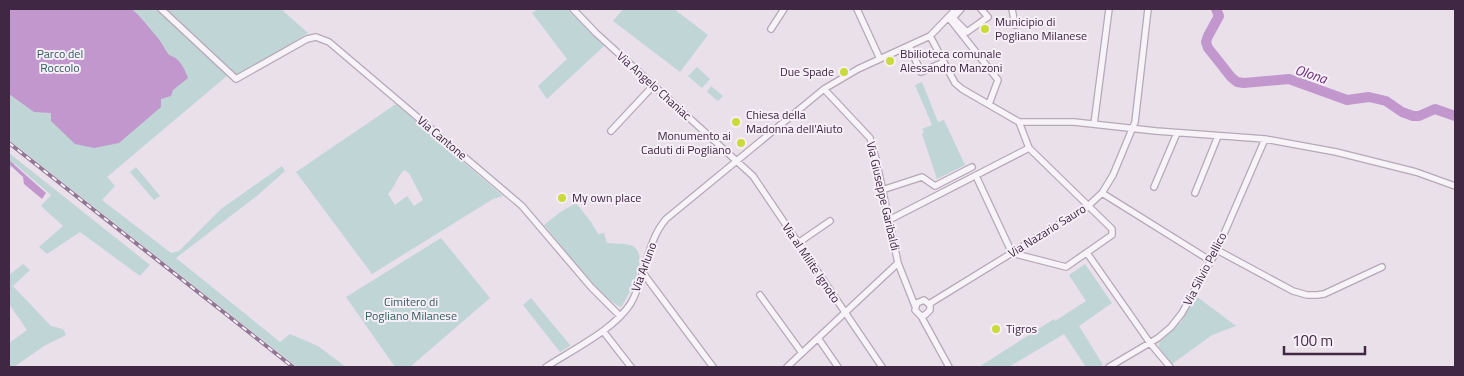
<svg xmlns="http://www.w3.org/2000/svg" width="1464" height="376" font-family="'Titillium Web',sans-serif">
<style>
.green{fill:#c0d5d5;fill-rule:evenodd}
.water{fill:#c297ce}
.lines{fill:none;stroke-linecap:round;stroke-linejoin:round}
.river{stroke:#c297ce;stroke-width:10}
.minor-casing{stroke:#b6a8b8;stroke-width:8}
.minor{stroke:#f7f3f8;stroke-width:5.5}
.rail-casing{stroke:#927795;stroke-width:4}
.rail{stroke:#f6eff7;stroke-width:2;stroke-dasharray:5.5;stroke-linecap:butt}
.poi-dot{fill:#c8db39;stroke:#f6eff7;stroke-width:2}
.labels{text-anchor:middle;stroke-width:4;stroke-linejoin:round;paint-order:stroke}
.poi-label{font-size:12px;fill:#402743;stroke:#f6eff7;text-anchor:start}
.park-label{font-size:12px;fill:#335d60;stroke:#f6eff7}
.street-label{font-size:12px;fill:#402743;stroke:#f6eff7}
.water-label{font-size:14px;font-style:italic;fill:#6d2d7b;stroke:#f6eff7}
</style>
<rect width="100%" height="100%" fill="#e9e0ea"/>
<!-- green -->
<path class="green" d="M9,9H281L308,33L238,77L175,27L228,75L107,177L115,186L102,200L171,253L179,251L221,209L282,166L285,171L258,195L176,258L280,342L290,334L318,346L346,367H297L9,140Z
M538,9H567L604,46L547,99L538,86L567,59L532,13Z
M623,9H674L708,35L680,72L613,21Z
M697,67L710,79L702,88L688,76Z
M922,82L938,122L944,120L965,165L937,179L922,134L924,132L922,129L932,125L915,85Z
M711,86L723,96L718,101L707,92Z
M396,104L503,196L493,199L372,274L296,172ZM404,170L409,173L423,200L414,206L407,196L395,205L388,194C395,187 397,177 404,170Z
M9,153L150,265L140,276L80,232L47,254L39,247L63,226L41,206L51,195L15,164L9,169Z
M136,167L160,196L154,200L130,172Z
M576,203L591,222L598,234L604,233L607,243C614,244 623,243 630,245C652,252 630,292 623,304L621,307C605,303 557,240 544,225L559,213Z
M441,238L490,298L410,367H395L346,297Z
M23,264L30,270L13,286L51,326L63,329L66,335L44,346L14,367H9V343L27,330L9,304V275Z
M1085,264L1112,303L1079,326L1103,365L1099,367H1086L1064,334L1009,367H979L1054,319L1055,321L1086,301L1069,275Z
M1196,296L1236,326L1212,335L1172,364L1159,347V343L1181,322Z
M531,298L570,345V346L560,352L523,305Z"/>
<!-- water -->
<path class="water" d="M9,9H132C142,18 150,29 158,38C162,43 165,50 169,55C180,58 184,68 188,78L173,90L171,96L161,99V107L119,143L94,148L75,144L51,121V113L34,112L9,94Z
M9,160L46,193L42,199L24,184L23,177L9,164Z"/>
<g class="lines">
<!-- river -->
<path class="river" d="M1216,9L1219,16L1208,36L1206,42L1208,48L1220,63L1231,77L1237,82L1244,83L1289,79L1347,100L1369,97L1386,101L1402,112L1413,116H1419L1435,109L1455,116"/>
<!-- minor casing -->
<g class="minor-casing">
<path id="minor" d="M161,9L236,79L307,39L316,37L329,42L522,206L591,287L620,316
M573,9L596,33L753,176L882,367
M857,9L880,59
M961,9L953,18L967,32L988,17L981,9
M1012,9L1015,25
M949,18L998,80L989,104
M771,29L784,9
M930,36L955,83L962,89L1019,122L1029,148L1110,227L1112,229V235L1066,267L1012,253L976,176
M909,46L921,72L944,62
M824,89L870,138L876,159L898,263L915,306
M1019,122H1074L1156,131L1265,139L1336,152L1416,172L1455,186
M1094,124L1109,9
M611,131L653,86
M1154,187L1177,133
M882,190L922,177L935,186L972,167
M1102,193L1211,261
M1195,193L1218,136
M889,220L1029,148
M798,243L830,221
M1217,250L1293,291L1307,295H1317L1324,294L1382,267
M1087,253L1150,343L1170,367
M643,273L713,367
M760,295L802,353
M929,304L1088,206L1102,193L1113,175L1135,122L1148,9
M921,316L925,315L930,310V305L924,300L917,303L915,310L921,316L949,367
M603,331L631,367
M818,338L838,367
M546,367C572,350 614,330 631,303C646,277 646,242 666,219L824,89L858,69L930,36L956,9
M787,367L898,263
M1109,367L1158,338L1171,327L1182,313L1217,250L1265,139"/>
</g>
<!-- minor -->
<use href="#minor" class="minor"/>
<!-- rail casing -->
<g class="rail-casing">
<path id="rail" d="M9,143L293,367"/>
</g>
<!-- rail -->
<use href="#rail" class="rail"/>
</g>
<!-- markers -->
<g class="poi-dot">
<circle cx="985" cy="29" r="5"/>
<circle cx="890" cy="61" r="5"/>
<circle cx="844" cy="72" r="5"/>
<circle cx="736" cy="122" r="5"/>
<circle cx="741" cy="143" r="5"/>
<circle cx="562" cy="198" r="5"/>
<circle cx="996" cy="329" r="5"/>
</g>
<g class="labels">
<!-- poi labels -->
<g class="poi-label">
<text x="995" y="26">Municipio di<tspan x="995" dy="14">Pogliano Milanese</tspan></text>
<text x="900" y="58">Bbilioteca comunale<tspan x="900" dy="14">Alessandro Manzoni</tspan></text>
<text x="834" y="76" text-anchor="end">Due Spade</text>
<text x="746" y="119">Chiesa della<tspan x="746" dy="14">Madonna dell'Aiuto</tspan></text>
<text x="731" y="140" text-anchor="end">Monumento ai<tspan x="731" dy="14">Caduti di Pogliano</tspan></text>
<text x="572" y="202">My own place</text>
<text x="1006" y="333">Tigros</text>
</g>
<!-- park labels -->
<g class="park-label">
<text x="60" y="58">Parco del<tspan x="60" dy="14">Roccolo</tspan></text>
<text x="411" y="306">Cimitero di<tspan x="411" dy="14">Pogliano Milanese</tspan></text>
</g>
<!-- street labels -->
<g class="street-label">
<text transform="translate(654 86) rotate(42)" y="4">Via Angelo Chaniac</text>
<text transform="translate(442 138) rotate(40)" y="4">Via Cantone</text>
<text transform="translate(883 196) rotate(77)" y="4">Via Giuseppe Garibaldi</text>
<text transform="translate(1047 231) rotate(-32)" y="4">Via Nazario Sauro</text>
<text transform="translate(811 263) rotate(56)" y="4">Via al Milite Ignoto</text>
<text transform="translate(644 267) rotate(-70)" y="4">Via Arluno</text>
<text transform="translate(1205 269) rotate(-63)" y="4">Via Silvio Pellico</text>
</g>
<!-- water labels -->
<g class="water-label">
<text transform="translate(1311 74) rotate(18)" y="5">Olona</text>
</g>
</g>
<!-- border -->
<rect width="1464" height="376" fill="none" stroke="#402743" stroke-width="20"/>
<!-- scale -->
<path d="M1284 346v8h81v-8" fill="none" stroke="#402743" stroke-width="2.5"/>
<text x="1292" y="346" font-size="15" fill="#402743" stroke="#f6eff7" stroke-width="4" paint-order="stroke">100 m</text>
</svg>
